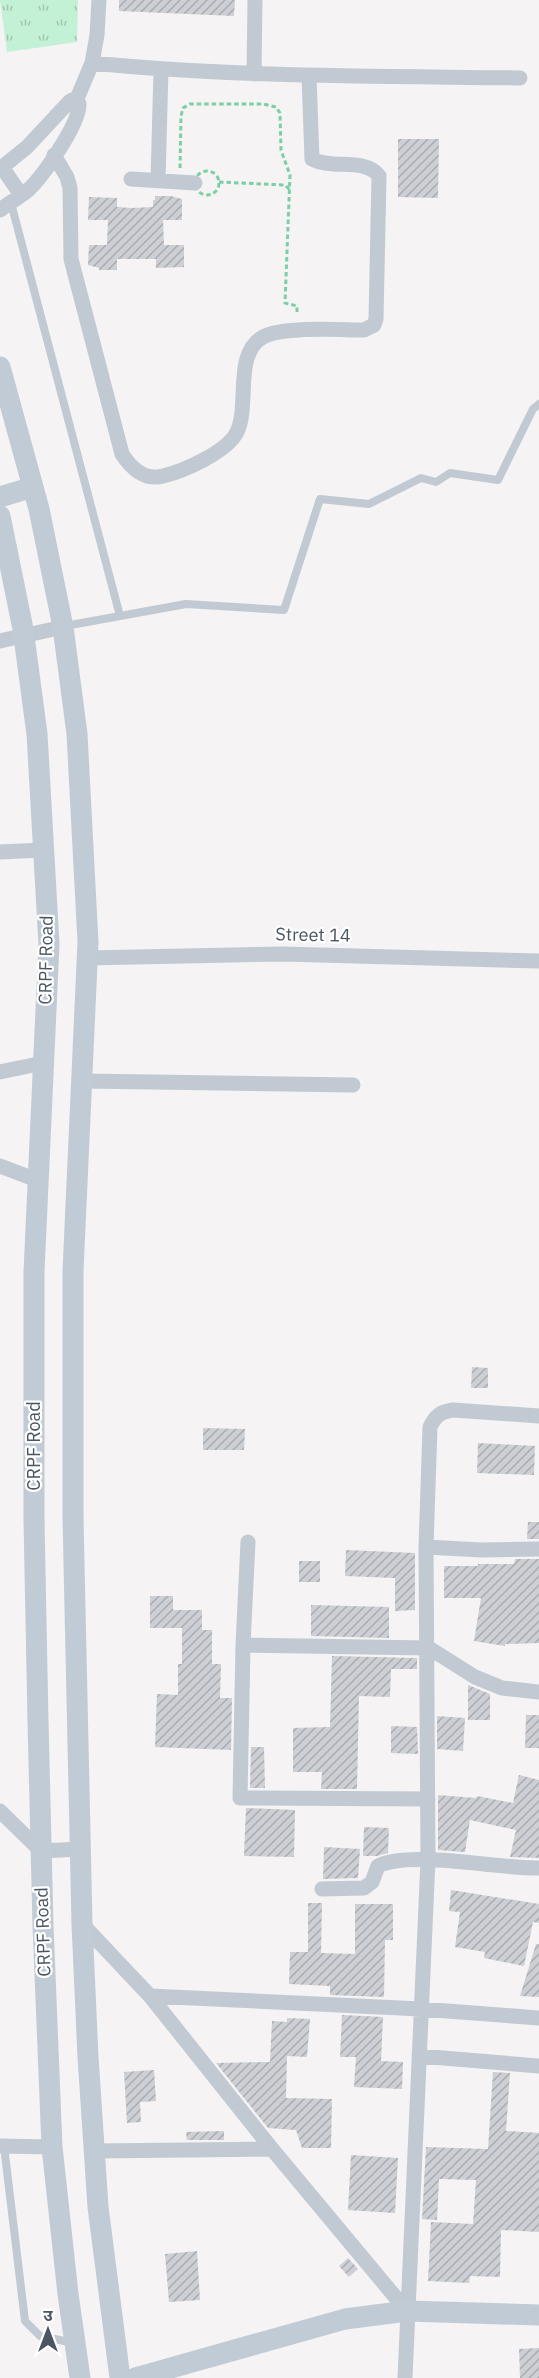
<svg xmlns="http://www.w3.org/2000/svg" width="539" height="2378" font-family="'IBM Plex Sans','Noto Sans Devanagari',sans-serif">
<style>
.grass{fill:url(#grass-tufts)}
.building{fill:url(#building-hatch)}
.lines{fill:none;stroke-linecap:round;stroke-linejoin:round}
.path{stroke:#7ad0a6;stroke-width:3;stroke-dasharray:4.5 3;stroke-linecap:butt}
.lane{stroke:#c1cad2;stroke-width:8}
.street{stroke:#c1cad2;stroke-width:15}
.secondary{stroke:#c1cbd6;stroke-width:21}
.labels{text-anchor:middle;stroke-width:4.5;stroke-linejoin:round;paint-order:stroke}
.street-label{font-size:18px;fill:#4a5661;stroke:#fff}
</style>
<defs>
<pattern id="grass-tufts" width="24" height="20" patternUnits="userSpaceOnUse" patternTransform="scale(1.5)"><rect width="24" height="20" fill="#c3f1d5"/><path d="M3 7l-1-3M5 7V3M7 7l1-3M15 17l-1-3M17 17v-4M19 17l1-3" fill="none" stroke="#a0c6b0"/></pattern>
<pattern id="building-hatch" width="6" height="6" patternUnits="userSpaceOnUse" patternTransform="scale(1.5)"><rect width="6" height="6" fill="#cdcfd5"/><path d="M-1 1l2-2M0 6l6-6M5 7l2-2" fill="none" stroke="#a8abb0"/></pattern>
</defs>
<rect width="100%" height="100%" fill="#f5f3f3"/>
<!-- grass -->
<path class="grass" d="M0,0H78L77,42L7,52Z"/>
<!-- building -->
<path class="building" d="M119,0H235L234,16L119,11Z
M398,139H439L438,198L398,197Z
M155,196H171L182,199V220H163L164,245H184V267L156,268V259H117V270H99V268L88,265L89,245H107L108,220H88L89,197L117,198V207L131,208L153,207V200H155Z
M472,1367L488,1368V1388H471Z
M203,1428L245,1429L244,1450H203Z
M478,1443L535,1446L534,1475L477,1473Z
M528,1522H539V1539H527Z
M346,1550L415,1553V1610L395,1611V1578L345,1576Z
M515,1559H539V1643L505,1644V1646L474,1641L481,1598H444V1566H478V1564H514Z
M299,1561H320V1582H299Z
M150,1596H173V1610H202V1630H212V1664H221L220,1698H232L231,1750L155,1747L157,1694L178,1695V1664H182V1628H150Z
M311,1605L389,1607V1638L311,1636Z
M332,1656L417,1658V1669H391L390,1697L359,1696L357,1789H321L322,1772H293V1728L330,1727Z
M468,1685L490,1694V1720H468Z
M526,1715H539V1748H525Z
M437,1716L465,1718L463,1751L437,1749Z
M391,1726L417,1727L418,1754L391,1753Z
M251,1747H264L265,1788H250Z
M519,1775L539,1780V1858L510,1857L516,1830L470,1820L465,1852L438,1850V1795L476,1798L477,1796L513,1803Z
M246,1808L295,1810L294,1857L244,1856Z
M364,1827L389,1828L388,1853L377,1856H363Z
M324,1847L360,1849L358,1878L323,1879Z
M451,1890L539,1904V1923L533,1922L524,1966L484,1958L485,1952L455,1947L460,1912L449,1911Z
M308,1903H322L321,1953L355,1954V1904H393V1940H385L384,1997L330,1995V1986L289,1984L290,1952H308Z
M536,1944H539V1997L520,1996Z
M342,2015L383,2017L381,2061L403,2062L402,2089L354,2087L356,2057H340Z
M287,2018L310,2019L307,2057L287,2056L286,2098L332,2099L331,2148H302L296,2130L268,2128L216,2063L270,2062L272,2021L287,2022Z
M154,2070L156,2101L140,2102L141,2122L127,2123L124,2072Z
M493,2072L510,2073L506,2131L539,2133V2232L501,2230L500,2277L470,2276L469,2283L428,2281L431,2222L473,2224L476,2180L439,2179L437,2220L422,2219L426,2147L488,2149Z
M224,2131V2140H187L186,2132Z
M351,2155L398,2158L395,2213L348,2210Z
M197,2251L200,2300L169,2302L165,2254Z
M348,2258L358,2269L349,2277L339,2266Z
M539,2348V2378H520L519,2349Z"/>
<g class="lines">
<!-- path -->
<path class="path" d="M180,168L181,116L183,108L190,104H263L276,107L280,113L281,150L290,175L285,303L297,306V314
M195 183a12 12 0 1 1 24 0a12 12 0 1 1-24 0Z
M219,182L285,185L290,190"/>
<!-- lane -->
<path class="lane" d="M11,203L120,616
M65,626L186,604L284,610L320,499L369,504L421,478L436,482L450,473L498,480L533,409L539,404
M4,2146L25,2321L40,2336L74,2343"/>
<!-- street -->
<path class="street" d="M92,63C234,77 378,76 520,78
M254,74L255,0
M76,101L92,63L97,35L99,0
M54,155L67,177L70,188L71,259L122,454C131,468 145,481 163,476C184,471 227,452 237,432C250,405 233,354 263,337C284,326 339,330 364,330L374,325L376,319L379,176C365,157 332,170 312,159L309,76
M2,167L21,195
M0,169L27,147L69,102L72,100L79,104C80,123 42,178 27,191C18,198 9,203 0,210
M131,179L195,183
M158,181L161,69
M0,641L63,627
M0,852L43,850
M87,958L283,954L539,961
M0,1072L43,1063
M82,1081L353,1085
M0,1166L37,1180
M248,1542L243,1645L240,1798L428,1799
M426,1547L482,1550L539,1549
M243,1645L429,1648L475,1677L502,1688L539,1692
M0,1811L41,1851L81,1849
M322,1889L364,1888L372,1882L378,1866C411,1850 499,1869 539,1868
M82,1924L150,1996L272,2149L407,2311
M150,1996L421,2009L539,2018
M419,2056L539,2066
M0,2146L52,2147
M94,2151L272,2149
M405,2378L428,1860L426,1547L430,1427C435,1416 440,1412 453,1410L539,1416"/>
<!-- secondary -->
<path class="secondary" d="M0,367L39,509L63,627L77,734L88,942L73,1271V1518L82,1924L88,2057L98,2207L120,2378
M0,497L33,487
M0,516L23,629L37,734L49,944L34,1272V1520L38,1721L43,1925L52,2147L68,2294L80,2378
M135,2378L345,2319L407,2311L539,2315"/>
</g>
<g class="labels">
<!-- street labels -->
<g class="street-label">
<text transform="translate(313 935) rotate(1)" y="6">Street 14</text>
<text transform="translate(46 960) rotate(-89)" y="6">CRPF Road</text>
<text transform="translate(34 1446) rotate(-90)" y="6">CRPF Road</text>
<text transform="translate(43 1932) rotate(-92)" y="6">CRPF Road</text>
</g>
</g>
<!-- north arrow -->
<g transform="translate(48 2330)" stroke="#ffffff" stroke-width="4.5" paint-order="stroke">
<path d="M0-4.5L10 22L0 15L-10 22Z" fill="#4a5661"/>
<text y="-9" font-size="16" font-weight="bold" text-anchor="middle" fill="#4a5661">उ</text>
</g>
</svg>
